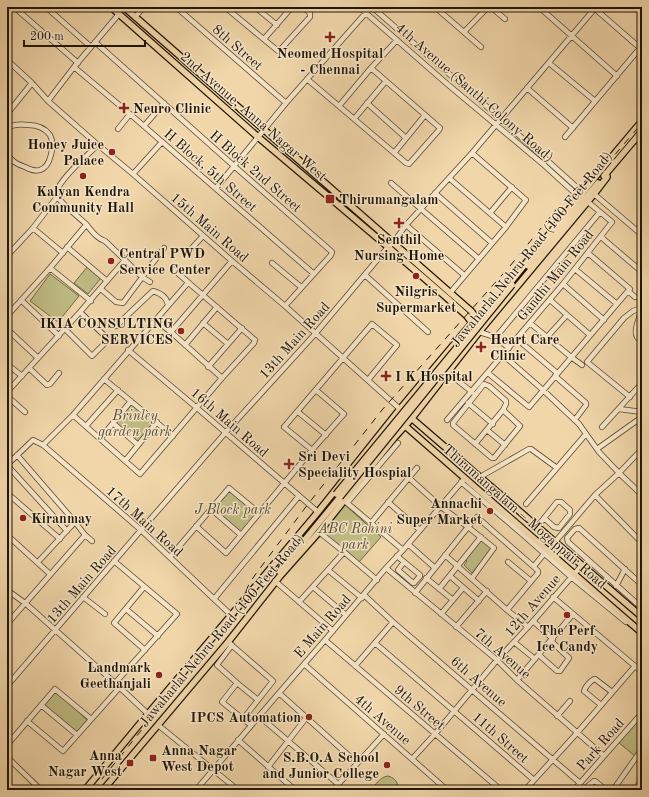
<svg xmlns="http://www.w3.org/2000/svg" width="649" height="797" font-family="'Old Standard TT',serif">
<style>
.green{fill:#c0bc84;stroke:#706846}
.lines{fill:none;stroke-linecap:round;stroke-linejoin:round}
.stream{stroke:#6a776b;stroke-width:1}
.minor-casing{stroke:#544530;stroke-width:6}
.major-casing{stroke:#201507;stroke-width:8}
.minor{stroke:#f5e4c7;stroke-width:4.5}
.major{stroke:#f0d6a9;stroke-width:5.5}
.rail{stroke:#201507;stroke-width:1;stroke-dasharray:7 7;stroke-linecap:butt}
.major-bridge-casing{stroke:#201507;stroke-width:8;stroke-linecap:butt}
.major-bridge{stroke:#f0d6a9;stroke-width:5.5}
.poi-dot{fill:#8f2418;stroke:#f5e4c7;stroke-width:1.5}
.labels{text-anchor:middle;stroke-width:3;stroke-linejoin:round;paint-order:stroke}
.street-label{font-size:14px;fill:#201507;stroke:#f5e4c7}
.poi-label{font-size:14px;font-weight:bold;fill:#201507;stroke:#f5e4c7;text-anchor:start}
.park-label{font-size:14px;font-style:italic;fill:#584f33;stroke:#f5e4c7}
</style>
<rect width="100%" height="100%" fill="#f0d6a9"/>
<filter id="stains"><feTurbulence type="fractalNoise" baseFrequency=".005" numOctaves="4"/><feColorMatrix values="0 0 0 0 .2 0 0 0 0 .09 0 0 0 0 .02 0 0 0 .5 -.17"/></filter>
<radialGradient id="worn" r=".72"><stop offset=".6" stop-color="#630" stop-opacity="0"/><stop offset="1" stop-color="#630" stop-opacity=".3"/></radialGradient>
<!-- green -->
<path class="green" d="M88,266L101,278L88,294L74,283Z
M50,274L79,296L58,322L30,301Z
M131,401L157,422L138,445L113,424Z
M229,488L259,513L241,535L211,509Z
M344,504L381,537L359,562L322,532Z
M480,539L492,549L472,573L464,565L467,561L463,558Z
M57,691L89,722L77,735L41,705Z
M642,716V746L635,756L618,742Z
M388,776C395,778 398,782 399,790H371C376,784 380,777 388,776Z"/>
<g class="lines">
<!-- stream -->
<path class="stream" d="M631,790L642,775"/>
<!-- minor casing -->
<g class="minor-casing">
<path id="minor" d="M14,7L78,63
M46,7L91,47
M176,7L286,103
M225,7L278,51L280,50L310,17V13L303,7
M255,7L277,25
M359,7L446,83L544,165L577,195
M372,7L501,119L581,191
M435,7L481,47
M491,7L505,19
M539,7L617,76
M135,17L144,7
M464,32L488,7
M264,39L292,7
M95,42L234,166L331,251L332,252L331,255L285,306
M7,60L32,83L48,101L98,145L133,174L232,261L285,306L400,409
M549,63L595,101
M74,67L130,114L314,274
M307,79L406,163L409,164L439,130L440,128L371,68
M527,88L573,128
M48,101L74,67L119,14
M367,103L406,138
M339,106L371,68L397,40
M7,114L32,83
M354,119L386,81
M144,126L164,103
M7,128C14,124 20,124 28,125C36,125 45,128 50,135C55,144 51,167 40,170C35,172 29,169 25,167C17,164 10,161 7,152
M118,129L130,114
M565,137L640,48L593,7
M394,153L425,115
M133,174L162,142
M449,178L506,227
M391,183L479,259
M216,188L286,103L371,7
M435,193L492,243
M594,194L642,235
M57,197L33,228L63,253
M490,213L512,187
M406,225L464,275
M638,231L642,225
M601,237L642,272
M67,247L107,281
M191,249L203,236
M7,256L33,228
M125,260L142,277L150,282
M272,263L301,287
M50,268L91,301
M173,269L189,283
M575,269L617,304
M365,275L428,332
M563,284L604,320
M101,289L116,302L123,303L164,248
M628,291L635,297
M450,293L506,227L526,200L472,153
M21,300L59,336
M550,300L590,335
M642,310C640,316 633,331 637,337C638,339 640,340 642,341
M7,316L50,268L86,225
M155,320L171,332L222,378
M203,323L228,344
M530,323L571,357L582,365
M116,326L153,291C160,293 167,297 168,305
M7,329L38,358
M65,329L92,356L106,342L108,339L80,312
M171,332L232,261
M479,332C494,336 497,338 509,348
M496,337L600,212
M547,337L567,315
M517,339L557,373
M185,345L217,307
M128,350L197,408L318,512
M503,355L543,390L579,424L599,452L619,473L642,495
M7,364L22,376
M208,367L242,328
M29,368L47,385L50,384L59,373
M447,372L472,392
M488,373L529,407L628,291L630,289L588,253
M555,376L586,403V405L577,417
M104,379L173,436
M484,384L489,386L506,401V404L503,410L520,426L494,458H492L453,425V423Z
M7,392L80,312L125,260L105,241C96,238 92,231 86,224C76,215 66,207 57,197C57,195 57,193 57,191C60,179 88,154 98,145
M7,396L25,412
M630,397L587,362L624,318L633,311L642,308
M468,403L493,424
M619,409L642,412
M298,412L326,435
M447,420L563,284L612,222L588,202
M113,423L138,445
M86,426L118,390
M602,427L642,383
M487,430L505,445
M100,439L131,401
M475,444L503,410
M43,445L141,530L231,615
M597,449L642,417
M312,450L284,427L372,324L397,345L368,380
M125,461L157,422
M7,465L33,440L43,445L73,415L187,284H190L255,340L254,343L222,378L140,474L73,415
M7,465L67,531
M480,477L529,449H531L557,468
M409,478L440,506L468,527L415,593
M461,482L521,533L571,577L626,622
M7,493L60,539
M595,495L642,543
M346,502L403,550
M388,502L420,530
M347,503L398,443
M526,504L586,434
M211,509L241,535
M371,523L417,468
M196,526L226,553L312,450L344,414L316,390
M537,527L557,502H561L570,510V514L559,528L554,527L544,518
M319,532L344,552L377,580
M7,535L50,574
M85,535L92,541
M408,544L435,568
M548,552L555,542L595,495L619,473L642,449
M445,555L507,610L538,573V571L534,567L477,517L468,527L494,548L472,578
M397,556L420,575V576L414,583H413L398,570L404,562
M170,557L229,488L259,513
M114,561L177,614L115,683
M38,562L75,522
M508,562L531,581
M534,566L544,554
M386,568L497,660L517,680L604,756
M328,570L362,598
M450,576L479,601
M426,578L453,600
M275,581L333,631
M642,585L579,528L575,529L567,538L568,542L642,608
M616,586L625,569
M144,587L114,623L145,650
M313,587L346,615
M439,589L481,537
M7,590L25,603L115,683L148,714
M364,595L393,622L580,783
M83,597L105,614
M553,597L642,672
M214,599L299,496
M299,602L344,552
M126,609L158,636
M507,610L528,627
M441,614L463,588
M533,621L553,639
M7,624L85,535L75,522L17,455
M456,627L487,591
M325,640L501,790
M228,642L273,681L243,719L251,725
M514,642L535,659
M375,643L534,780
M232,645L217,665L237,683L222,702L243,719
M539,655L557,671H560L569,658L551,641
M304,664L447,790
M355,666L393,622
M517,680L573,614
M237,683L258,700
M7,686L141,530L168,499L226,432L315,334L388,247L393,243L406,225L472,153L596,7
M279,693L357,763
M41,705L77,735
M601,705L584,691C585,687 591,680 595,679L612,692
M259,716L338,784
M557,716L570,701
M27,721L63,751L120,687
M158,725L238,790
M238,740L295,790
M7,745L55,689L91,719
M7,757L41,790
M412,759L435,734L497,660L528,627L582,565
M268,767L306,718
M196,790L279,693L325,640L386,568L403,550L465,478
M333,790L384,734
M525,790L577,733L635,666
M574,790L642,713
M583,790L594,781H595L606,790
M613,790L642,749"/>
</g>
<!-- major casing -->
<g class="major-casing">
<path id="major" d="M111,7L258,137L388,247L446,297L467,316L479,332
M124,7L471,311L478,320
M604,176L642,131
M528,266L598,183
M510,283L600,171L642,121
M503,286L511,293
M409,416L642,617
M403,424C483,494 562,564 642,633
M280,572L281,569L285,564L340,497
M85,790L148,714L318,512L400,409L476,318
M103,790L228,642L280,576L319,532L394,438L412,418L479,332L594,194L607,177L606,173"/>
</g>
<!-- minor -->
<use href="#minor" class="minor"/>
<!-- major -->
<use href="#major" class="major"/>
<!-- rail -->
<path class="rail" d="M93,790L157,711L233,623L249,584L255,575L305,508L382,410L510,266L569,194L607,164L642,123"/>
<!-- major-bridge casing -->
<g class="major-bridge-casing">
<path id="major-bridge" d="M336,494L468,334
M340,497L512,285"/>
</g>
<!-- major-bridge -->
<use href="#major-bridge" class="major-bridge"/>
</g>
<!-- markers -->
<g class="poi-dot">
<path d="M328 31h4v4h4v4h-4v4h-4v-4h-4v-4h4z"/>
<path d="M122 102h4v4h4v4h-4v4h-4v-4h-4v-4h4z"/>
<circle cx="112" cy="152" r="4"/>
<circle cx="83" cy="176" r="4"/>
<rect x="325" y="194" width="10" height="10" rx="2"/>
<path d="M397 217h4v4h4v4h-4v4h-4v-4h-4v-4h4z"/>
<circle cx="111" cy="261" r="4"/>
<circle cx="416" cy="276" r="4"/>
<circle cx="181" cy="331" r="4"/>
<path d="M479 341h4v4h4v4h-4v4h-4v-4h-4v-4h4z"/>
<path d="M384 370h4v4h4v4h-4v4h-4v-4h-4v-4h4z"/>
<path d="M287 458h4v4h4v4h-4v4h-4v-4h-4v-4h4z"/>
<circle cx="490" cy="511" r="4"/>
<circle cx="23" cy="518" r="4"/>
<circle cx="567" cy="615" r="4"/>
<circle cx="159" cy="675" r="4"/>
<circle cx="309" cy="717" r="4"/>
<rect x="149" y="754" width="8" height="8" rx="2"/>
<rect x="126" y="759" width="8" height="8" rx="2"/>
<circle cx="387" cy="765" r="4"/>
</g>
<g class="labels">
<!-- street labels -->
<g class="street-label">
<text transform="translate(238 47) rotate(41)" y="5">8th Street</text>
<text transform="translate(475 92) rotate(41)" y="5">4th Avenue (Santhi Colony Road)</text>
<text transform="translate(254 116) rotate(41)" y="5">2nd Avenue, Anna Nagar West</text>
<text transform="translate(211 170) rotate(41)" y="5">H Block, 5th Street</text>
<text transform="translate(256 171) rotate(41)" y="5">H Block 2nd Street</text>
<text transform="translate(210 227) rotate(41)" y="5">15th Main Road</text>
<text transform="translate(531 249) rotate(-51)" y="5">Jawaharlal Nehru Road (100 Feet Road)</text>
<text transform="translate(555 275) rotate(-51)" y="5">Gandhi Main Road</text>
<text transform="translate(294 340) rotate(-48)" y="5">13th Main Road</text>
<text transform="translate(230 422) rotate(41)" y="5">16th Main Road</text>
<text transform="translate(525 516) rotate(41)" y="5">Thirumangalam – Mogappair Road</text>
<text transform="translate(145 521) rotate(42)" y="5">17th Main Road</text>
<text transform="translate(81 584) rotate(-49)" y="5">13th Main Road</text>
<text transform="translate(532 605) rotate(-49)" y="5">12th Avenue</text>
<text transform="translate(322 626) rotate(-49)" y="5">E Main Road</text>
<text transform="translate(221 630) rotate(-50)" y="5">Jawaharlal Nehru Road (100 Feet Road)</text>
<text transform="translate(503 653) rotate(41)" y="5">7th Avenue</text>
<text transform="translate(479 681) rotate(41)" y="5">6th Avenue</text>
<text transform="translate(420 707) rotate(40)" y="5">9th Street</text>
<text transform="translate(383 719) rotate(41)" y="5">4th Avenue</text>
<text transform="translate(501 737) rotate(41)" y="5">11th Street</text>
<text transform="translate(600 744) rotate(-49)" y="5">Park Road</text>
</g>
<!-- poi labels -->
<g class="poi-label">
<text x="330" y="58" text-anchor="middle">Neomed Hospital<tspan x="330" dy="16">- Chennai</tspan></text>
<text x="133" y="113">Neuro Clinic</text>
<text x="104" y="149" text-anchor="end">Honey Juice<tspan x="104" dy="16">Palace</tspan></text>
<text x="83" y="196" text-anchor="middle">Kalyan Kendra<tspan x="83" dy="16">Community Hall</tspan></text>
<text x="339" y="204">Thirumangalam</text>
<text x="399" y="244" text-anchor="middle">Senthil<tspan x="399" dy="16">Nursing Home</tspan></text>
<text x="119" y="258">Central PWD<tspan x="119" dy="16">Service Center</tspan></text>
<text x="416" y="296" text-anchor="middle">Nilgris<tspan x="416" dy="16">Supermarket</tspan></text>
<text x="173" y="328" text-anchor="end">IKIA CONSULTING<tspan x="173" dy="16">SERVICES</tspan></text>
<text x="490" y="344">Heart Care<tspan x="490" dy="16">Clinic</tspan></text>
<text x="395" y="381">I K Hospital</text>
<text x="298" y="461">Sri Devi<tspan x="298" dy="16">Speciality Hospial</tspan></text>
<text x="482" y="508" text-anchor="end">Annachi<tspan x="482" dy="16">Super Market</tspan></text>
<text x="31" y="523">Kiranmay</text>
<text x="567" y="635" text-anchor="middle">The Perf<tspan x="567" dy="16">Ice Candy</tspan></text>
<text x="151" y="672" text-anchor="end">Landmark<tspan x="151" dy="16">Geethanjali</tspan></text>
<text x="301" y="722" text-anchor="end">IPCS Automation</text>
<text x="161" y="755">Anna Nagar<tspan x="161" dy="16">West Depot</tspan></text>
<text x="122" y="760" text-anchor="end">Anna<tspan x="122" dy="16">Nagar West</tspan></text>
<text x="379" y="762" text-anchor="end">S.B.O.A School<tspan x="379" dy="16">and Junior College</tspan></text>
</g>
<!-- park labels -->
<g class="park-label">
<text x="135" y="420">Brinley<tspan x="135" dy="16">garden park</tspan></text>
<text x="233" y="514">J Block park</text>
<text x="355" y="533">ABC Rohini<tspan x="355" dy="16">park</tspan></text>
</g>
</g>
<!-- margin -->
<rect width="649" height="797" fill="none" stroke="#f0d6a9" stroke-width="24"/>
<rect x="8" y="8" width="633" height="781" fill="none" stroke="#201507" stroke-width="2"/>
<rect x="12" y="12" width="625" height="773" fill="none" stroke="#201507"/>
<!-- scale -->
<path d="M24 40v6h121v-6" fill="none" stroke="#201507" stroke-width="2"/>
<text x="30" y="40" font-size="12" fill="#201507" stroke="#f5e4c7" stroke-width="3" paint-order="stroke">200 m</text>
<rect width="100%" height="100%" filter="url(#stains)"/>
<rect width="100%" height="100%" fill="url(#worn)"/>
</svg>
